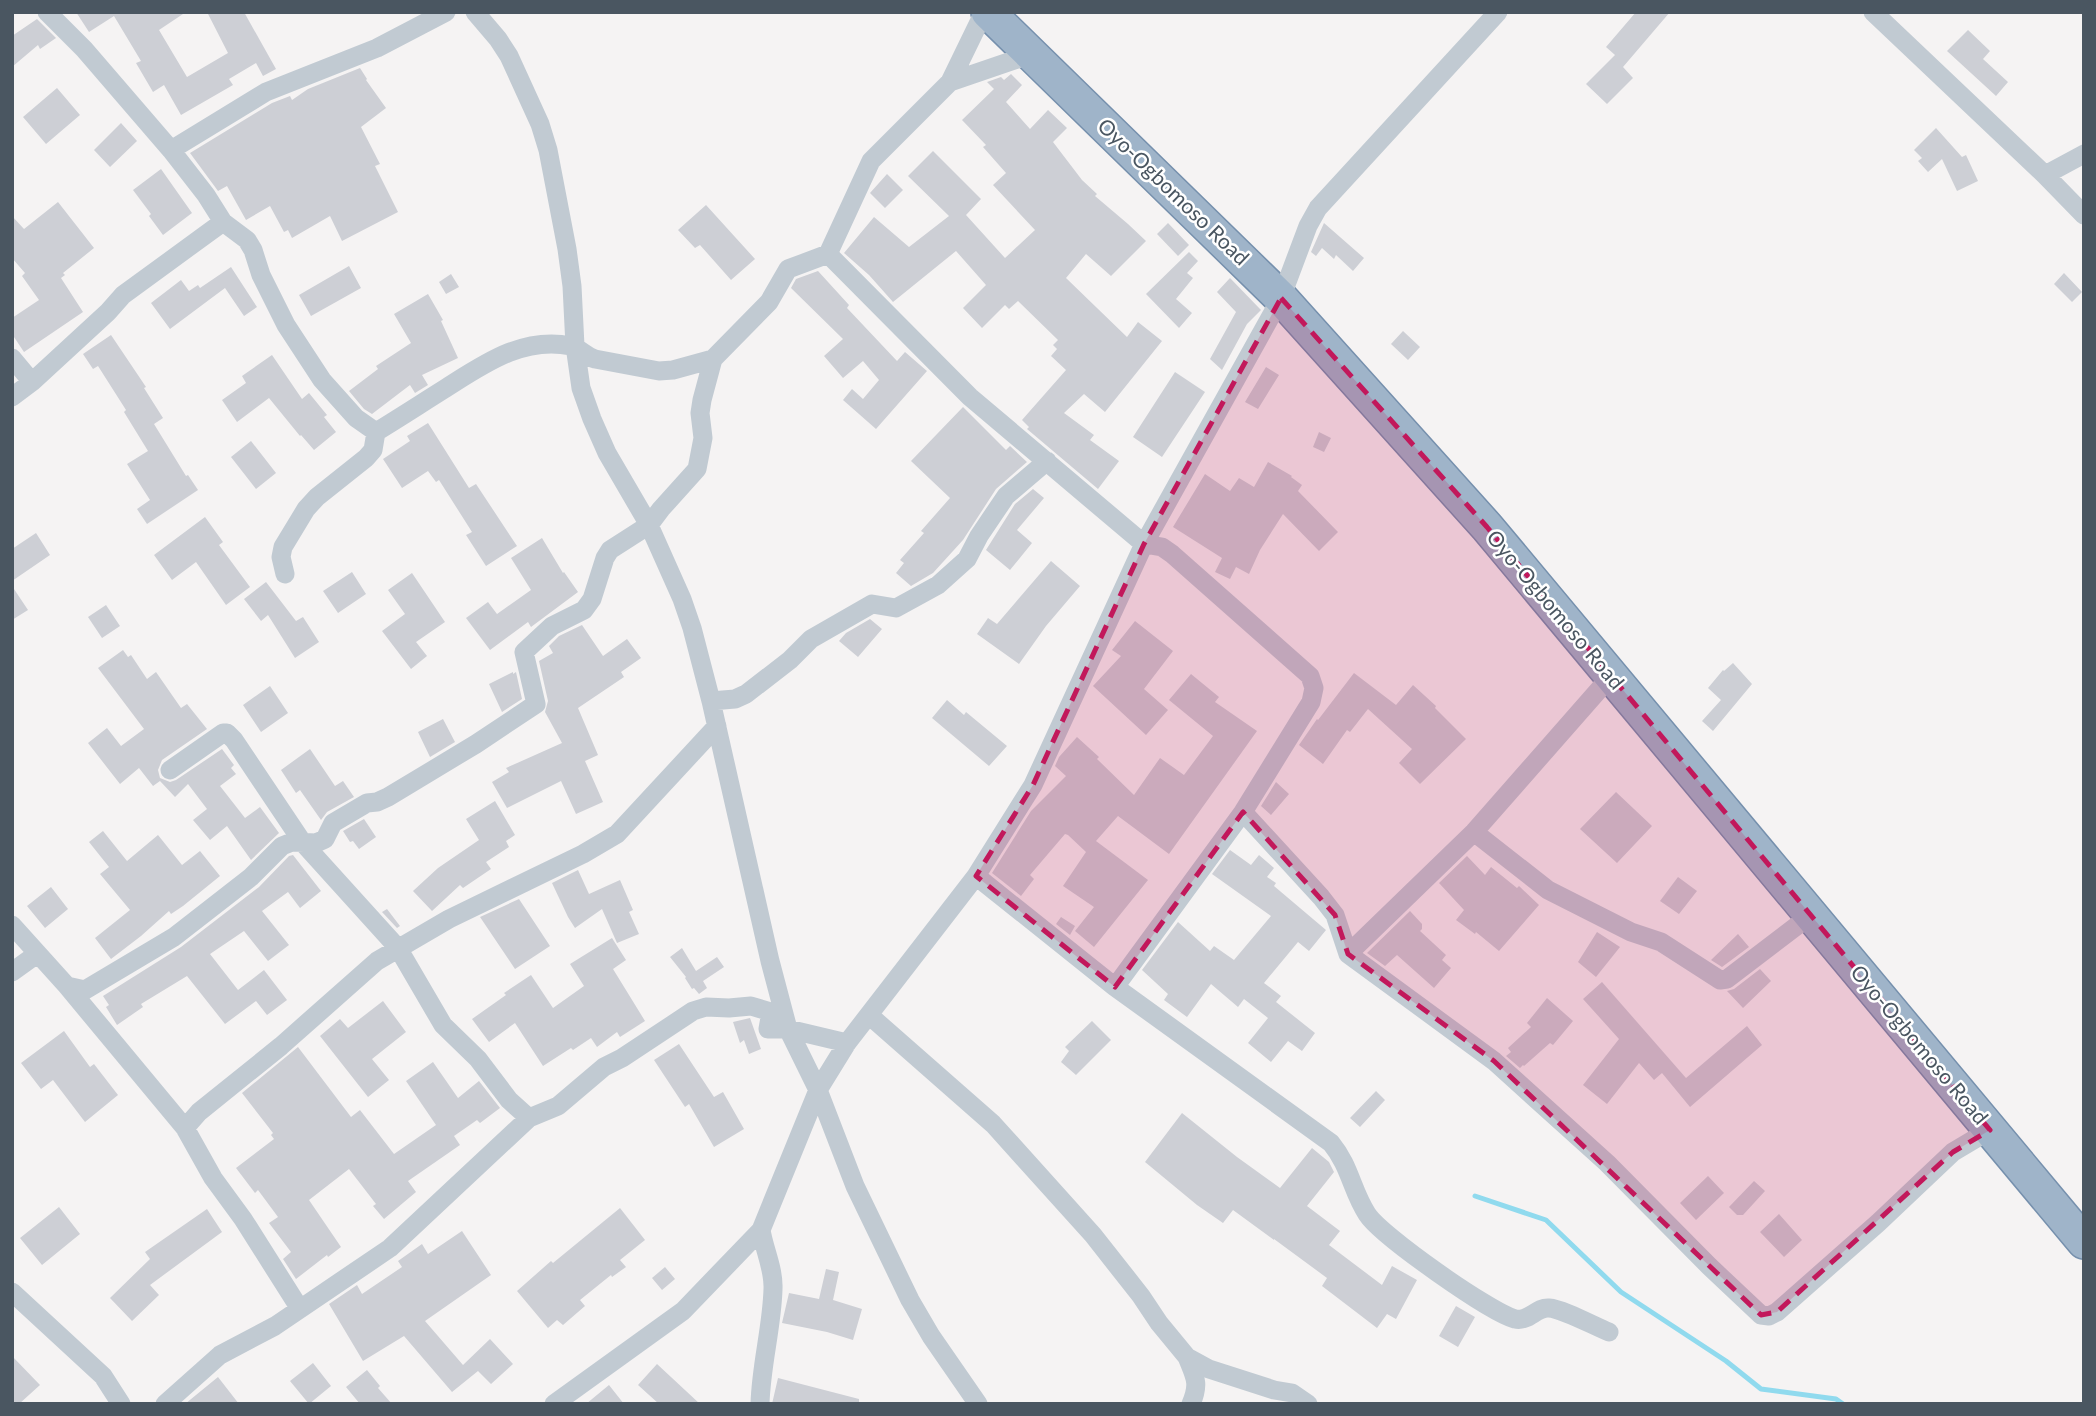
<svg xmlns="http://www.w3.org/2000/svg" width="2096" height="1416" font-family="Lato,sans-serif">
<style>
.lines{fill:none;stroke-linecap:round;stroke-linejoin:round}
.stream{stroke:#90daee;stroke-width:5}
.building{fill:#cdcfd5}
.trunk-casing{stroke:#7690ad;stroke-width:36}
.minor{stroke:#c1cad2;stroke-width:19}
.trunk{stroke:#9fb4c9;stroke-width:33}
.marked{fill:#c2185b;fill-opacity:0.2;stroke:#c2185b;stroke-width:5;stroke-dasharray:14 9;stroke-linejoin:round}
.labels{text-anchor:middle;stroke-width:5;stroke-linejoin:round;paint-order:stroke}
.street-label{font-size:21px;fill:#4a5661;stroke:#fff}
</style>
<rect width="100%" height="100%" fill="#f5f3f3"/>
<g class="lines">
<!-- stream -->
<path class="stream" d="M1475,1196L1546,1220L1621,1292L1726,1361L1761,1389L1836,1399L1843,1404"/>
</g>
<!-- building -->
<path class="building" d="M76,12H186L159,30L187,77L228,53L207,12H244L276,69L263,76L256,63L229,79L233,85L181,115L164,85L153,92L136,63L141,61L114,16L89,32Z
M1636,12H1670L1623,67L1633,78L1607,104L1586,84L1615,55L1606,47Z
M37,19L56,38L40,49L38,45L12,67V36Z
M1968,30L1990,51L1983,59L2008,82L1996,96L1947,51Z
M360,68L367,79L366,80L386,108L361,127L380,164L375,166L398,212L342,241L330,216L292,238L288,230L284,232L270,206L246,220L227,186L218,191L190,153L272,103L290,96L292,100L308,89Z
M1011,74L1022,85L1006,102L1030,129L1048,110L1067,128L1053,142L1082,180L1097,194L1095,196L1128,224L1146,241L1111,276L1086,254L1066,278L1127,337L1138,322L1162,341L1105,412L1084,394L1064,413L1094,435L1090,440L1119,461L1098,489L1027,429L1029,427L1022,420L1066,370L1051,356L1057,349L1053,345L1058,340L1018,301L1009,309L1005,305L982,328L963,308L986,285L956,251L893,302L869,275L844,253L874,217L909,247L949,216L908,176L933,151L981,199L966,215L1005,258L1035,230L993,185L1006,173L983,147L986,145L962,120L994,89L987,82L1001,77L1004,80Z
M57,88L80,115L46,144L23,117Z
M121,123L137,141L110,167L94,150Z
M1936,128L1962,157L1966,155L1978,181L1957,191L1942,159L1928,172L1918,161L1922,158L1914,150Z
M161,169L192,213L163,235L149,216L151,214L133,190Z
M887,174L903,190L885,208L870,193Z
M58,202L94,248L63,273L65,275L61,278L83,312L24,352L12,334V318L39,300L22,276L25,273L12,258V216L24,229Z
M706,205L755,259L731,280L700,245L695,248L678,230Z
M1168,223L1189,245L1178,256L1157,234Z
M1324,223L1364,258L1353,271L1336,255L1334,259L1322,248L1316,256L1311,252Z
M1189,252L1198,261L1187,273L1193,278L1176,299L1192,313L1179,328L1146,294Z
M349,266L361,288L311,316L299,295Z
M231,267L257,307L244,316L225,288L170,329L151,303L181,280L189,291L198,285L200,288Z
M818,271L849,305L847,308L897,361L905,352L927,371L876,429L843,400L852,389L863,399L879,380L863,361L843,378L824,356L843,339L791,288L796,279Z
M2064,273L2082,292L2072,302L2054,284Z
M451,274L459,287L446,294L439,282Z
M1230,278L1261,310L1247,324L1222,370L1210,359L1236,312L1217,292Z
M428,294L443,320L441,321L458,358L422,375L428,385L415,393L410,385L372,414L364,409L349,391L378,369L376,366L411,343L394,314Z
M1403,331L1420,347L1408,360L1391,344Z
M111,335L146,387L144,388L163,418L154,424L186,476L188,475L198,490L147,524L137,509L150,500L127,464L148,451L124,412L126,410L98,366L93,369L83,354Z
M272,355L302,399L309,393L327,415L324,417L336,432L314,450L301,435L300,436L269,398L237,422L222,400L246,383L242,376Z
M1266,367L1279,375L1258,409L1245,402Z
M1175,372L1205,392L1162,457L1133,437Z
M963,407L1006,450L1010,446L1027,462L996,489L963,540L933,573L911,586L896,573L904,563L900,560L924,533L921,531L950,498L911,461Z
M428,423L469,488L476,484L517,546L486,566L466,535L472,532L439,480L436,482L428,471L402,488L383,459L410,441L407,436Z
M1319,432L1331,438L1324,452L1313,447Z
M251,441L276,473L256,489L231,457Z
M1268,462L1292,476L1291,477L1302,485L1298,491L1338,532L1319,551L1283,514L1260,550L1249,574L1236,567L1230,579L1215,572L1222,558L1173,527L1205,474L1230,491L1239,478L1254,487Z
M1033,489L1044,498L1017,530L1032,543L1010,570L986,550L1015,504Z
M205,517L223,542L219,545L250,587L226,605L196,562L172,580L154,555Z
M36,533L50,555L12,581V549Z
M542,538L563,573L564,572L578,592L531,627L528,622L490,650L466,618L488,602L497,614L531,590L511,558Z
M1051,561L1080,586L1046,626L1019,664L977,634L988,618L997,624Z
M352,572L366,594L338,613L323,591Z
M412,573L445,622L416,642L427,656L411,669L382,631L405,614L388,590Z
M266,582L296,621L303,617L319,642L295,658L268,615L261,621L244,599Z
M12,586L28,610L12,620Z
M106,605L120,626L102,638L88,617Z
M870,619L882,629L858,657L839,641L846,633Z
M1135,621L1173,651L1144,689L1168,710L1146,735L1093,686L1121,656L1112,650Z
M582,625L603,656L627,639L641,658L621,672L624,677L578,708L598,755L585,761L603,802L576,814L561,781L507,808L492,782L509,772L506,768L562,743L545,712L548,701L539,661L553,653L549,646L559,636Z
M123,650L128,657L131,655L147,679L156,672L181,708L187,704L207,729L162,760L158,770L160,778L170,782L176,780L222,749L234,765L231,768L236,774L220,786L245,818L260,807L279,833L251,860L227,826L210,840L193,820L207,809L188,784L175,797L160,781L153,786L139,768L120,784L88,743L107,728L121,746L144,729L98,668Z
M1733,663L1752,684L1713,731L1702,721L1721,700L1708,688L1723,670L1724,671Z
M513,672V674L516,672L522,699L502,712L489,684Z
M1354,673L1396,705L1413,685L1436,706L1435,708L1466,739L1420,784L1399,763L1412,749L1368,709L1350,732L1347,730L1323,764L1299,745L1317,719L1318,720Z
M1191,674L1219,697L1215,702L1257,731L1169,854L1118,816L1096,841L1148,880L1094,947L1075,931L1094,907L1063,886L1086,852L1068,835L1065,834L1030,875L1034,879L1021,896L992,873L1031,811L1066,776L1055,766L1059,757L1077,737L1099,757L1097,759L1134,795L1160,758L1184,775L1213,736L1169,700Z
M270,686L288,713L261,732L243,705Z
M947,700L964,715L966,712L1007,746L989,766L932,718Z
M443,719L455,742L430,757L418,732Z
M310,749L335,786L343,781L354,797L327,812L321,820L300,790L296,793L281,770Z
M1276,782L1289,794L1271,815L1261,806Z
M1616,792L1652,826L1617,863L1580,829Z
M495,801L515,835L506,841L509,847L486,862L491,869L463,888L460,885L432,911L413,891L438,868L479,840L466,819Z
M364,819L376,837L359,849L353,841L350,842L343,831Z
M103,831L127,861L158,835L182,865L200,851L220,876L183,906L171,914L169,911L141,936L111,959L95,938L130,910L100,874L109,867L89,842Z
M1230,850L1251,865L1259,855L1274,868L1267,877L1276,883L1274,886L1326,930L1309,951L1298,942L1264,983L1281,996L1276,1002L1315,1033L1302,1051L1288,1041L1271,1062L1248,1043L1268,1018L1244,999L1238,1007L1211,984L1187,1017L1164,1000L1168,994L1142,970L1178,922L1210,951L1214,946L1234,960L1271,916L1212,874Z
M293,855L321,891L300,908L288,892L262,911L289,945L268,961L244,931L210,954L238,990L264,970L287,1000L267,1015L256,1001L225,1024L187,976L141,1004L143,1007L117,1025L106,1007L109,1005L103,996L181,947L259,887L289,856Z
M1467,856L1485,875L1491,867L1517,888L1519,886L1539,905L1499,951L1476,932L1475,934L1456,920L1464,910L1439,883Z
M578,870L589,894L620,880L633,910L629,912L639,934L617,943L602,909L575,928L568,917L552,883Z
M1678,877L1697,891L1679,914L1660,901Z
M51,887L68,909L45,928L27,906Z
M519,899L550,946L515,969L480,917Z
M387,909L400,926L397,928L382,912Z
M1410,911L1422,924V929L1420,931L1446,955L1442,960L1451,968L1434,988L1397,955L1385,966L1367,953Z
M1061,917L1075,926L1070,935L1056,924Z
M1597,932L1620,947L1596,977L1578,962Z
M1738,934L1749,947L1722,967L1711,960Z
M612,938L626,960L613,969L645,1021L620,1037L617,1032L597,1047L591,1038L573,1050L571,1048L543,1066L515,1023L489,1042L472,1019L506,995L504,993L531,975L553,1008L584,986L570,964Z
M682,948L696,971L717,957L724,967L703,981L707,988L699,994L694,988L692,989L685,978L686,977L670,957Z
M1760,969L1771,981L1743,1008L1727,991L1734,989Z
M1602,982L1686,1078L1747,1026L1762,1045L1690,1107L1662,1073L1654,1080L1639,1063L1607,1104L1583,1085L1619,1039L1583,999Z
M1547,998L1573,1021L1553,1045L1550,1043L1524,1066L1523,1065L1520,1068L1506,1056L1511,1052L1508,1048L1531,1027L1527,1023Z
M383,1001L406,1032L372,1059L389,1080L368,1097L320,1036L340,1019L348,1028Z
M750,1018L761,1049L749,1054L744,1040L740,1043L733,1022Z
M1092,1021L1111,1040L1076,1075L1061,1062L1069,1051L1065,1047Z
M64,1031L90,1067L94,1064L118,1095L85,1122L53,1080L41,1089L21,1063Z
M679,1044L714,1097L723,1092L744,1129L714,1147L689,1104L685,1107L654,1060Z
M298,1047L351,1117L360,1110L394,1154L436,1125L406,1081L433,1062L458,1098L479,1081L500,1108L480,1123L477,1120L454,1136L460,1145L408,1181L416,1192L384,1219L373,1206L376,1204L349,1169L309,1200L341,1247L328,1257L327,1255L296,1279L283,1259L291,1252L269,1223L278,1217L258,1190L255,1193L236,1168L274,1139L271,1135L273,1133L242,1093Z
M1376,1091L1385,1100L1360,1127L1350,1118Z
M1182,1113L1237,1157L1280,1188L1312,1148L1329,1162L1334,1172L1307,1206L1340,1231L1329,1245L1382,1285L1392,1266L1417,1280L1396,1319L1387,1314L1377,1328L1322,1286L1327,1278L1274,1239V1240L1233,1210L1223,1223L1197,1205L1145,1162Z
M1708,1176L1724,1193L1696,1220L1680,1203Z
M1754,1181L1765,1191L1743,1215H1737L1729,1207Z
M59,1207L80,1234L42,1265L20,1238Z
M620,1208L645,1240L620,1260L626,1267L612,1277L611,1275L580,1300L585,1306L563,1325L557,1320L548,1328L517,1291L551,1261L553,1263Z
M207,1209L222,1232L150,1285L159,1295L132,1321L110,1298L150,1259L145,1252Z
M1779,1214L1802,1240L1784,1257L1760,1232Z
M462,1231L491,1275L425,1321L463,1365L490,1339L513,1364L491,1384L478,1371L452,1392L404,1336L363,1361L329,1304L357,1285L362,1294L402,1267L398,1261L422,1244L428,1254Z
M665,1267L675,1279L662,1290L652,1278Z
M826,1269L839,1272L833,1300L862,1309L853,1340L827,1332L782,1323L789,1293L819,1299Z
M1456,1306L1475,1317L1458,1347L1439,1336Z
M12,1356L40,1385L19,1404H12Z
M313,1363L331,1386L309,1404L290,1381Z
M657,1364L700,1404H659L638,1385Z
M367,1370L380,1386L378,1388L392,1404H360L346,1387Z
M218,1377L239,1404H185Z
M778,1378L859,1399V1404H772Z
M609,1385L624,1404H586Z"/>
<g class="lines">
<!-- trunk casing -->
<g class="trunk-casing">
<path id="trunk" d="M988,12L1281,298L1487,527L2084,1242"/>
</g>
<!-- minor -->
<path class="minor" d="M47,12L84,49L171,150L206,195L223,222L247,240L253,250L261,275L286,325L322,380L356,418L376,432C399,418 422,403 446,388C484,364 523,336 571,346C579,348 586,356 595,359L659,371L673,370L713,359
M475,12L498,39L509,56L540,124L548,150L567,249L572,286L575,346L581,388L592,419L607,453L649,525L682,599L692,628L711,701L770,961L788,1029L818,1090L855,1186L910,1300L931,1336L978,1404
M1873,12L2045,175L2084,215
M950,82L1032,54
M171,150L266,92L377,48L446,12
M2045,175L2084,154
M828,254L970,397L1144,544L1162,547L1172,554L1310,676L1314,688L1311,702L1243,812L1115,987
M12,358L32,382
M12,397L32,382L108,312L123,295L223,222
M285,574L281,557L283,547L306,509L317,497L366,458L373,450L376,432
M711,701L735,699L746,694L790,660L811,639L872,604L896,608L938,585L967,559L979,536L1006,496L1047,461
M170,770L223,733H227L234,740L303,843L398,948L443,1025L478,1059L509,1100L529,1118
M1243,812L1321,897L1335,915L1348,954L1494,1061L1607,1163L1709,1266L1761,1315L1769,1316L1777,1312L1878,1223L1953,1152L1990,1130
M1474,832L1548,890L1631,932L1661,942L1720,980L1727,979L1811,915
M976,876L1115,987L1331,1143C1350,1166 1352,1191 1367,1214C1381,1236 1490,1312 1515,1319C1529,1322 1536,1307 1549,1308C1563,1309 1594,1326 1609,1332
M12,925L67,986L185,1128L213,1178L243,1219L300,1309
M1348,954L1474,832L1611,676
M12,972L37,954
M67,986L85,990L174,937L251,877L282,846L292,842L316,843L325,839L333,823L367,803L377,802L388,797L476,744L536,704L524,652L552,626L584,610L592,599L605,558L610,550L649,525L661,509L697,469L703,438L700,413L702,400L713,359L769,302L788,269L828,254L871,161L950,82L984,12
M869,1015L993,1124L1093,1235L1141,1296L1159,1323L1187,1357L1209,1369L1274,1390L1292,1393L1308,1404
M185,1128L199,1112L281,1046L377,961L449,919L583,854L617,834L717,726
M12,1292L103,1376L121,1404
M1187,1357C1195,1377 1200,1383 1191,1404
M165,1404L220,1355L275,1326L390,1248L529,1118L558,1106L604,1067L622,1058L693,1011L706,1007L729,1008L751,1006L771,1012L768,1029H788L847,1043
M554,1404L683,1311L761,1230L818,1090L847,1043L976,876L1033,785L1144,544L1281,298L1308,226L1318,208L1498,12
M760,1404C761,1365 772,1327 773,1289C774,1269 764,1249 761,1230"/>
<!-- trunk -->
<use href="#trunk" class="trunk"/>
</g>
<!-- marked area -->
<path class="marked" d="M1281,298L1487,527L1990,1130L1953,1152L1777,1312L1761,1315L1494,1061L1348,954L1335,915L1243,812L1115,987L976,876L1033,785L1144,544Z"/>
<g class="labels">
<!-- street labels -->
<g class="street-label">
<text transform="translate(1173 192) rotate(44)" y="7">Oyo-Ogbomoso Road</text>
<text transform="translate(1555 610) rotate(50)" y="7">Oyo-Ogbomoso Road</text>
<text transform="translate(1919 1045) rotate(50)" y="7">Oyo-Ogbomoso Road</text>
</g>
</g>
<!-- border -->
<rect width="2096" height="1416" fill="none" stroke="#4a5661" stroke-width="28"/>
</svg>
